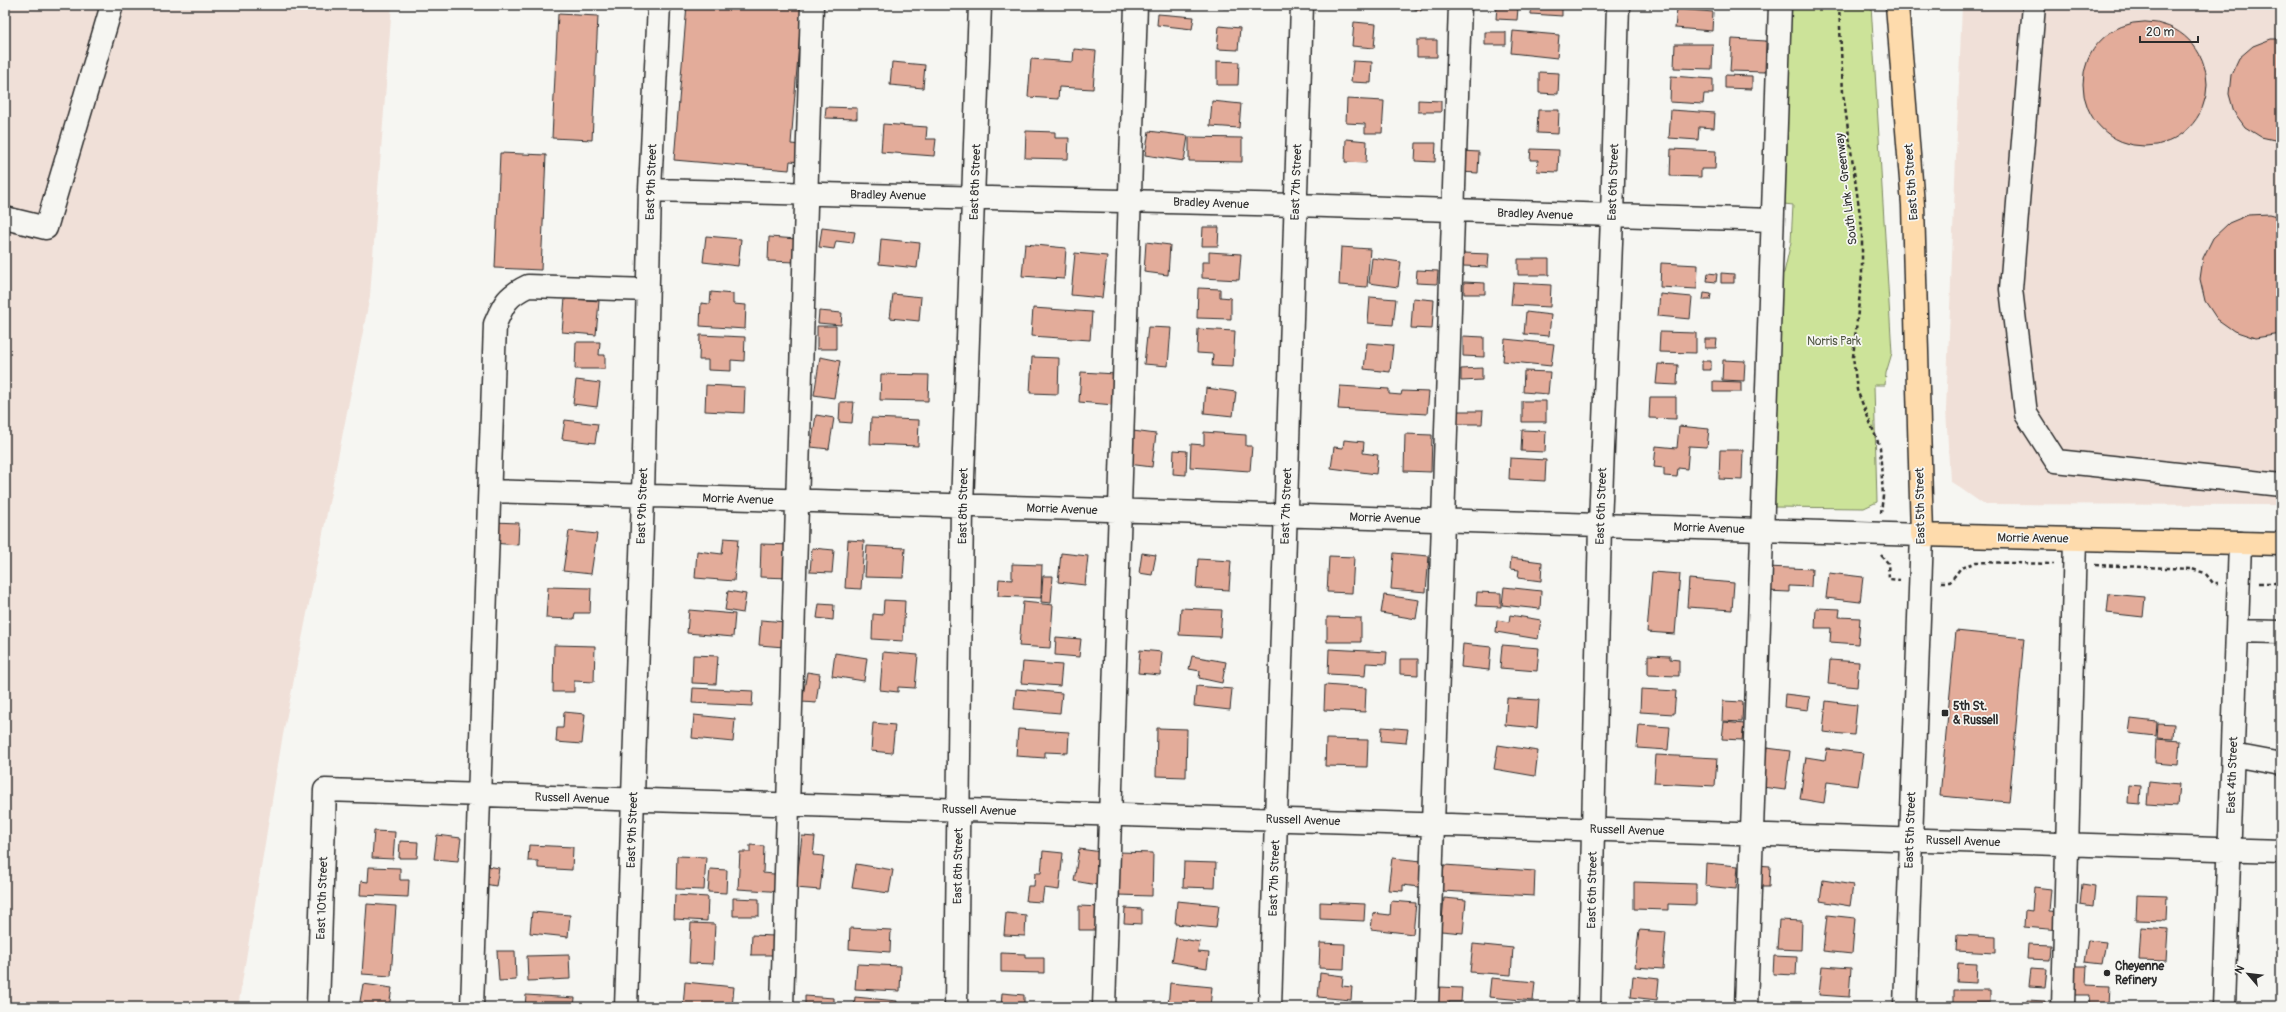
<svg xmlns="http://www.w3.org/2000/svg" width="2286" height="1012" font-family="Pangolin,sans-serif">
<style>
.built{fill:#f0e0d8}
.green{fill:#cce399;stroke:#7c8762}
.building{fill:#e3ac9a;stroke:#2b2b2b}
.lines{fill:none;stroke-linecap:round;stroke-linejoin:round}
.minor-casing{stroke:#2b2b2b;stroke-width:25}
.major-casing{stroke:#2b2b2b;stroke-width:25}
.path{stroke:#2b2b2b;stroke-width:2.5;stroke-dasharray:4 3;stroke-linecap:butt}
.minor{stroke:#f6f6f2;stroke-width:22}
.major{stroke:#fedbac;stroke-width:22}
.poi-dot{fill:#2b2b2b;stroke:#f6f6f2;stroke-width:1.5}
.labels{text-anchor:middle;stroke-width:3.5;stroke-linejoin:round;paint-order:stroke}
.street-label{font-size:12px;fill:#2b2b2b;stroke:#f6f6f2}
.park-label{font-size:12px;fill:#535946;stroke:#f6f6f2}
.poi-label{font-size:12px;font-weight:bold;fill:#2b2b2b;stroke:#f6f6f2;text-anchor:start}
</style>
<rect width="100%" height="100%" fill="#f6f6f2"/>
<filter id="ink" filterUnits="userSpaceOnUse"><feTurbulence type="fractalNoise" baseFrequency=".025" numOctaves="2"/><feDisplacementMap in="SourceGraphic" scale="8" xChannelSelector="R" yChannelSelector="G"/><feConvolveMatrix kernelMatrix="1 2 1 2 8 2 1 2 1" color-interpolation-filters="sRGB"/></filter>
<g filter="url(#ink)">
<!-- built -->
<path class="built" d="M5,5H392L370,296L282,740L238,1007H5Z
M1962,5H2281V505L1983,504L1950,481L1946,409Z"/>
<!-- green -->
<path class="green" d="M1783,5H1871L1892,353L1886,373L1885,385H1874L1877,502L1864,508L1771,507L1780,273H1784L1791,242L1793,205L1784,204Z"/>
<!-- building -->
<path class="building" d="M687,5H802L791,144L802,145L800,162L790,161L789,170L674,160Z
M1027,5H1065L1064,7Z
M1223,5H1241V8H1223Z
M1403,5H1423L1421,11Z
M1531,5H1562V16L1531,14Z
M1497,6L1518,8L1517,20L1496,19Z
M1677,9L1713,12L1712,31L1675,28Z
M558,14L598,16L592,140L552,138Z
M1158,14L1194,17L1192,29L1157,25Z
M1354,22L1376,24L1374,48L1352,46Z
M2083 84a62 62 0 1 1 124 0a62 62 0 1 1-124 0Z
M1219,26L1240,28L1238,50L1217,49Z
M1513,31L1559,35L1557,58L1511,53Z
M1485,32H1506V45H1485Z
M1732,39L1766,41L1765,72L1730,71Z
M2271,39H2281V141H2279L2261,137L2245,127L2234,112L2229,94L2231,75L2239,58L2253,46Z
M1417,40H1437V57H1417Z
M1675,44H1713L1712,69L1674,68Z
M1074,49L1096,51L1093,89L1059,87L1058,99L1028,97L1031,59L1073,62Z
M1217,61L1239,62L1238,85H1217Z
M1353,61L1372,62L1371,83L1351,82Z
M892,62L925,65L923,88L890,85Z
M1539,72L1559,73L1558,94L1539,93Z
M1725,75L1752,76V89L1725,88Z
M1671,76L1713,79V94H1704L1703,104L1670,102Z
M1347,99L1384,101L1382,133H1365V124L1346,123Z
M1418,100L1441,101V112H1418Z
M1212,101L1241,104L1239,128L1210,126Z
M826,107L857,108V119L825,118Z
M1538,110H1559L1558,134L1537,133Z
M1671,110L1715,113L1714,128L1699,127L1698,140L1669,138Z
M883,124L927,127L926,139H936L934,156L881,152Z
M1026,131L1055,132V138H1069L1068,159L1025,158Z
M1149,131L1188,136L1184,161L1145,155Z
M1189,137L1242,138V162L1189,161Z
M1346,139L1367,141L1366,163L1345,162Z
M1416,143H1436L1435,162L1415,161Z
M1531,149L1559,150L1558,172L1537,171L1538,160H1530Z
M1671,149L1716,151L1715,169H1701V177L1670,176Z
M1461,151L1479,152L1478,173L1460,172Z
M500,153L546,155L541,270L495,268Z
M2270,214L2281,217V334L2255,338L2234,331L2217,319L2205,301L2200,279L2203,258L2213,238L2229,223L2248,215Z
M1203,227H1219L1218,246H1202Z
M822,228L855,232L853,243L836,241L834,249L819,247Z
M706,236L741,239L738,266L703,262Z
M769,237L797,239L796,262L768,261Z
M881,239L920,243L917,268L879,264Z
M1146,242L1170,245L1168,275L1144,272Z
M1025,244L1066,248L1064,279L1022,276Z
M1341,247L1370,249L1367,287L1339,285Z
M1209,252L1241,254L1239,280L1202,278V262H1209Z
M1075,253L1107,256L1102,298L1071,295Z
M1463,253L1489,254L1488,267L1463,266Z
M1372,258L1401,262L1398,287L1369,283Z
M1518,259H1549V275H1518Z
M1661,263L1698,265L1697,289L1660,287Z
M1417,270L1438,271L1437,284L1416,283Z
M1708,273L1717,274L1716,282L1707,281Z
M1721,273L1734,274V283H1721Z
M1464,282L1485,283V294H1464Z
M1513,283L1551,285L1550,307L1511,305Z
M1198,288L1220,289V297L1231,298V319L1197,318Z
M711,292L733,294V304L746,305L745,329L700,326L701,303L710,304Z
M1704,293L1711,294L1710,300H1703Z
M893,294L921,297L919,321L890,318Z
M1660,294L1692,297L1690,319L1658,316Z
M1370,297L1396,299L1393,325L1368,323Z
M565,298L599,301L596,335L562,332Z
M1413,298L1434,300L1432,329L1411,328Z
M1033,308L1092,312L1090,340L1031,336Z
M819,311L842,313L841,325L818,323Z
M1526,312L1551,315L1549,336L1524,334Z
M817,326H836V349H817Z
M1148,327L1171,328L1168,366L1144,364Z
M1198,329L1235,331L1233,367L1212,366L1213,354L1197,353Z
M1660,332L1696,333V353L1659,352Z
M700,335L745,337L744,361L731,360V371L708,370V360H699Z
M1463,336L1484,337V357L1463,356Z
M1505,339L1554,344L1551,366L1503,361Z
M1705,339H1717L1716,348H1705Z
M576,342H600L599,355H605V369H575Z
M1367,343L1393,345L1390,372L1364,369Z
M820,357L840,361L834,398L814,395Z
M1032,357L1059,358L1058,394L1030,393Z
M1723,360L1745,361L1744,381L1722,380Z
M1702,361H1711V370H1702Z
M1658,364L1678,365L1677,385L1656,384Z
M1482,368V380L1461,381V369Z
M1524,371L1550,372L1548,394L1523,392Z
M1081,372L1116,374L1114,405L1079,402Z
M881,374L929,375L928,401L880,400Z
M576,380L600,383L597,407L573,404Z
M1713,381L1741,382V392H1713Z
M706,385L745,387L744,413L705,411Z
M1340,386L1389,389V394L1401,395L1402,391L1429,392L1427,414L1338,409Z
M1206,388L1236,392L1233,416L1204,413Z
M1650,397H1676V419L1649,418Z
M1522,401H1546V422H1522Z
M840,402H854L852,423L839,422Z
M1457,411H1483L1482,424H1457Z
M816,415L834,418L829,449L811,447Z
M871,418L919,420L918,446L870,444Z
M565,420L598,424L595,443L562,439Z
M1679,426L1709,429L1707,447L1689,446L1687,469L1678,468L1677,477L1664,476V468L1654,467L1656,446L1677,448Z
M1522,430L1546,431L1545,452L1521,451Z
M1133,431L1156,434L1152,467L1128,464Z
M1204,432L1246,435V446H1252L1250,471L1190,467L1191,444L1204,445Z
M1405,434L1432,435L1431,472L1404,471Z
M1344,440L1364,442L1363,453L1378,455L1376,474L1331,468L1334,447L1343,448Z
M1174,450L1187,451L1186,475L1173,474Z
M1720,450H1743L1742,480L1719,479Z
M1510,458L1546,460L1545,481L1509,479Z
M493,522L519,523L518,545L492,543Z
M569,531L597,534L591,574L563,571Z
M724,538L738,539L734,581L695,578L697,551L722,554Z
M848,540L864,541L861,589L845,588Z
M761,544L793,545L791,578L760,577Z
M867,546L905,548L903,578L865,577Z
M812,548L834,550L832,573L810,572Z
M1061,553L1088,556L1085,585L1058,582Z
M1142,553L1156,555L1152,575L1139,573Z
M1394,553L1429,556L1426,592L1391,589Z
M1329,556L1354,557L1352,593L1327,592Z
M1511,558L1542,562L1541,581L1518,578L1519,570L1510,569Z
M1198,559L1231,561L1229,590L1196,588Z
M1012,564L1042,565L1041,598L998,596L999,579L1012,580Z
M1767,567L1812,569L1811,587L1789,586V592L1766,591Z
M1652,572L1680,574L1675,634L1647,632Z
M1829,573L1863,577L1860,602L1826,598Z
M1043,576H1053L1051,603L1041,602Z
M1689,579L1734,583L1732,610L1687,607Z
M548,587L591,588L590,613H575L574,619L546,618Z
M1504,587L1541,591L1540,609L1502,605Z
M728,591L746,594L743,613L725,610Z
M1477,592L1501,593V607L1476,606Z
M2109,594L2145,597L2143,617L2107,613Z
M1384,595L1419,600L1416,619L1381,613Z
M884,600L905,601L903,641L872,639L873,614L883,615Z
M1023,602L1053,605L1050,648L1019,646Z
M819,604L834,605L833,620L817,618Z
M1181,608L1222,610L1220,637L1179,635Z
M1816,608L1840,609L1839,617L1860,618L1858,644L1830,642L1831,628H1815Z
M689,610L735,614L733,637L687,633Z
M1510,615L1541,620L1538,639L1496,632L1497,620L1509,622Z
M1327,617L1361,618V642H1327Z
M761,620L786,622L784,647L759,645Z
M1956,631L2024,638L2009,802L1940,796Z
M1056,637L1081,639L1079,657L1055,655Z
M1463,644L1491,647L1489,670L1461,667Z
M554,645L595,646L594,682L574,681V692H553Z
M1502,645L1539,648L1537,671L1500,668Z
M1329,649L1387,652L1386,664L1366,663L1365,676L1328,674Z
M1140,650L1162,652L1160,675L1138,673Z
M883,652L918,655L915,688L898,687V692L880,690Z
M835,653L867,658L864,681L832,676Z
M693,655L718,656L716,684L692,683Z
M1648,655L1670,656V659L1679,660V676L1648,675Z
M1192,656L1226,662L1222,683L1199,678L1200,671L1189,669Z
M1400,659H1418V675L1400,674Z
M1830,660L1859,662L1857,687L1828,684Z
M1023,662L1062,665L1060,686L1021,683Z
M807,672L820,674L816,703L802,702Z
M1325,685L1366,688L1365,712L1324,710Z
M1196,686L1232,689L1230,710L1194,706Z
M693,688L753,691L752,706L692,703Z
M1016,689L1062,693L1060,713L1014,709Z
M1641,689L1676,691L1674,714L1640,712Z
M1785,694L1810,697L1808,710L1784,707Z
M1507,698L1539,700L1537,728L1505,725Z
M1723,701L1743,702L1742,722L1722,721Z
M1826,701L1857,705L1854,735L1823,732Z
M564,712L585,714L582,744L556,742L557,728H563Z
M694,715L735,719L733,742L692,738Z
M2131,719L2157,722L2156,736L2129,733Z
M1724,722L1744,724L1742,740L1722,739Z
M873,723L895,725L892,753L871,751Z
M2158,723L2174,724L2173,739L2157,738Z
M1639,725L1670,727L1668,750L1637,748Z
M1382,727L1408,729L1406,743L1381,741Z
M1157,728L1187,729L1186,777L1156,776Z
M1018,729L1069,732L1068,753L1045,752V758L1016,756Z
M1326,739L1368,740L1367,767L1325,766Z
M2156,739L2180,741L2178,765L2155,763Z
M1498,745L1538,751L1535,776L1494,769Z
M1767,748L1790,751L1785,790L1762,787Z
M1827,749L1863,753L1858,786L1827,782L1824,803L1800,799L1806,757L1825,760Z
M1656,755L1717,758L1715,786L1654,783Z
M2149,781L2179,784L2177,806L2147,804Z
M2129,785L2141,786L2140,804L2128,803Z
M374,831L395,832L393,859L372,858Z
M437,835L461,838L458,861L434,859Z
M802,836L815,837L813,855L824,856L820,890L796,888Z
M400,841L418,842L417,858H399Z
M529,845L573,847L572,870L538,868V861H528Z
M750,845L764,846L763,873L785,875L784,892L738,889L740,852H750Z
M1079,849L1102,852L1097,885L1074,881Z
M1043,851L1063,853L1059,890L1044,888L1042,902L1026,901L1028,886H1034L1035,873H1041Z
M1118,852L1153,853L1152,896L1117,895Z
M677,856L706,857L704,890L676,889Z
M1392,858L1422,861L1419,887L1403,885V891L1388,890Z
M1184,862L1216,863L1215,888L1183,887Z
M1706,863L1738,866L1736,889L1705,886Z
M856,864L893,870L889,893L852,888Z
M482,865L499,868L496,886L479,883Z
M1444,865L1535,871L1534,896L1442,891Z
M1757,865L1770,866L1769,887H1755Z
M369,867L400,868V880H409L408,897L360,895L361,881L368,882Z
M710,869L727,870L726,893L708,892Z
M1823,880L1853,885L1850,906L1820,901Z
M1634,882L1696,884V905L1668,904V910L1634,909Z
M2082,884L2095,886L2093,907L2080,905Z
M2034,887L2051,889L2049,911L2062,912L2060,930L2024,927L2025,910L2032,911Z
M675,895L708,897L707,921L674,919Z
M2137,895L2167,896L2166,921L2136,920Z
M733,898L759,899V916H733Z
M1444,898L1466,900L1463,933L1441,931Z
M1177,901L1219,905L1216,928L1175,924Z
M1391,901L1416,903L1413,934L1371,929L1373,913L1390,915Z
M1320,902L1365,904L1364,921L1320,919Z
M367,904L396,906L391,976L362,974Z
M1079,906L1101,907V930H1079Z
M1125,908L1142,909V924L1124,923Z
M532,912L570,915L568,937L530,933Z
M1006,913L1026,915L1025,936L1004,935Z
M1827,915L1855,918L1852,954L1823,951Z
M1779,920L1802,921L1801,950L1777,949Z
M691,923L715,924L713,964L689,963Z
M2141,927L2168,929L2166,961L2139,960Z
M850,928L891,930L890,952L849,949Z
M1639,930L1666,932L1663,969L1635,967Z
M752,935L774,936L772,955H751Z
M1957,935L1996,937V953L1956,951Z
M1176,938L1200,942L1198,952L1209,953L1207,968L1172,962Z
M2088,940L2106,942L2102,964L2084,962Z
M2280,941L2281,942V963H2278Z
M1320,943L1345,944L1344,969L1319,968Z
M1473,944L1513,948L1511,975L1470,972Z
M2028,944L2051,945L2050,960L2027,959Z
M497,951H515L516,980L499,981Z
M1001,953L1025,954V958H1044V973L1001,972Z
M569,955L570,979L528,981L527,956Z
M1774,956L1797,957L1796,975L1773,974Z
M1958,963L1977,964L1976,983L1957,982Z
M857,964L901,966L900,991L855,989Z
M1822,966L1851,968L1849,997L1819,995Z
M2074,966H2087L2086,985L2110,986L2109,1005L2088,1004L2089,995H2072Z
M2031,968L2047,969L2045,987L2029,986Z
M1320,973L1343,976L1342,986L1352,987L1351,1000L1318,997Z
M1633,976L1659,979L1657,1000L1631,997Z
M1491,978L1535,982L1533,1001L1489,997Z
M685,982L734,987L732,1007H683Z
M1170,983L1212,987L1210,1007H1168Z
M363,984L392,988L389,1007H359Z
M1439,987L1462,988L1461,1002H1449V1007H1438Z
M1954,990H1990V1003H1977V1007H1954Z
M1002,993L1024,995V1007H1001Z
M526,995L575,998L574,1007H525Z
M805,996L834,998V1007H805Z
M855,997L897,1001L896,1007H854Z
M2027,1000L2045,1001V1007H2027Z
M1830,1003L1853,1005V1007H1829Z"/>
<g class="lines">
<!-- minor casing -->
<g class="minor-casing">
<path id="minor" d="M2034,5L2011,289L2026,414L2056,461L2281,485
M650,190L1295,205L1772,220
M5,218L46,228L112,5
M490,491L1922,535L1905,1007
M2237,631L2281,632
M2233,755L2281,764
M318,1007L325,790L2281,851
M472,1007L495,324C504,303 507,296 528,286L648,290
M626,1007L643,496L650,190L659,5
M782,1007L812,5
M956,1007L962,506L980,5
M1104,1007L1136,5
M1270,1007L1302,5
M1427,1007L1460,5
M1589,1007L1600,525L1612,217L1618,5
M1746,1007L1780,5
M2063,1007L2075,539
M2224,1007L2240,543"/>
</g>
<!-- major casing -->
<g class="major-casing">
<path id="major" d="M1897,5L1913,205L1922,535L2281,544"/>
</g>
<!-- path -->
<path class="path" d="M1839,5L1843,93L1862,229V274L1853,357L1857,390L1880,447L1883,496L1881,513
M1881,555L1888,563L1889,579L1900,580
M2095,565L2192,569L2205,573L2213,583H2218
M1941,582H1950L1960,569L1976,562L2054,564
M2259,583H2281"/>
<!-- minor -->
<use href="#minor" class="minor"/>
<!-- major -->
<use href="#major" class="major"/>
</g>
</g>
<!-- markers -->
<g class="poi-dot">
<rect x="1941" y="709" width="8" height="8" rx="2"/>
<circle cx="2107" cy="973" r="4"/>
</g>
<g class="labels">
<!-- street labels -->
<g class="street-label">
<text transform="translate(651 182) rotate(-88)" y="4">East 9th Street</text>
<text transform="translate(975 182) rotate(-88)" y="4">East 8th Street</text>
<text transform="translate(1296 182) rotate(-88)" y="4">East 7th Street</text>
<text transform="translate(1613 182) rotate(-88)" y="4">East 6th Street</text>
<text transform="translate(1911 182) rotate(-94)" y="4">East 5th Street</text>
<text transform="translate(1846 189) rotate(-97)" y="4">South Link - Greenway</text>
<text transform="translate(888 195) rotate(1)" y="4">Bradley Avenue</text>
<text transform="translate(1211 203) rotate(2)" y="4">Bradley Avenue</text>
<text transform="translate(1535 214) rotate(2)" y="4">Bradley Avenue</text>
<text transform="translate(738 499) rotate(2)" y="4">Morrie Avenue</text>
<text transform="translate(642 506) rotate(-88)" y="4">East 9th Street</text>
<text transform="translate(963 506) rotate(-89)" y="4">East 8th Street</text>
<text transform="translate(1286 506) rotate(-88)" y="4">East 7th Street</text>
<text transform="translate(1601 506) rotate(-88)" y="4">East 6th Street</text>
<text transform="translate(1920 506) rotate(-91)" y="4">East 5th Street</text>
<text transform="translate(1062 509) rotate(2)" y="4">Morrie Avenue</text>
<text transform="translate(1385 518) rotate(2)" y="4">Morrie Avenue</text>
<text transform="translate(1709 528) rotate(2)" y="4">Morrie Avenue</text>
<text transform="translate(2033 538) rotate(1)" y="4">Morrie Avenue</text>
<text transform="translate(2232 775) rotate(-88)" y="4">East 4th Street</text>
<text transform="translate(572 798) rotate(2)" y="4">Russell Avenue</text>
<text transform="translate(979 810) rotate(2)" y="4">Russell Avenue</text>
<text transform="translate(1303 820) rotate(2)" y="4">Russell Avenue</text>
<text transform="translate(632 830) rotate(-88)" y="4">East 9th Street</text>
<text transform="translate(1627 830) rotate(2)" y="4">Russell Avenue</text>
<text transform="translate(1910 830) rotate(-88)" y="4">East 5th Street</text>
<text transform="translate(1963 841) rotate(2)" y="4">Russell Avenue</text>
<text transform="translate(958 866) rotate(-89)" y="4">East 8th Street</text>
<text transform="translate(1274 878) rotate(-88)" y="4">East 7th Street</text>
<text transform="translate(1592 890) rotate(-89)" y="4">East 6th Street</text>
<text transform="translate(322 898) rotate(-88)" y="4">East 10th Street</text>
</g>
<!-- park labels -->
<g class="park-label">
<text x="1834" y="345">Norris Park</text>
</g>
<!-- poi labels -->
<g class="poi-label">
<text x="1953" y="710">5th St.<tspan x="1953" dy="14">&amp; Russell</tspan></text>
<text x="2115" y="970">Cheyenne<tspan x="2115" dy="14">Refinery</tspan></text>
</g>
</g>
<!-- margin -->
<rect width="2286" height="1012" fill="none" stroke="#f6f6f2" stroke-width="20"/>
<rect x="10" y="10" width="2266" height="992" fill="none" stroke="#2b2b2b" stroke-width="1.5" filter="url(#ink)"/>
<!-- north arrow -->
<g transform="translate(2248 974) rotate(298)" stroke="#f6f6f2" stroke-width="3" paint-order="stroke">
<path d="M0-3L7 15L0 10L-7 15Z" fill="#2b2b2b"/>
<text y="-6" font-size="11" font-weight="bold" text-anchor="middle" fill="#2b2b2b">N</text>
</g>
<!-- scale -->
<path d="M2140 36v6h58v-6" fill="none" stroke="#2b2b2b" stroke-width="2"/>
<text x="2146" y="36" font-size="12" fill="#2b2b2b" stroke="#f6f6f2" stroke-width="3" paint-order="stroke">20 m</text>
</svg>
